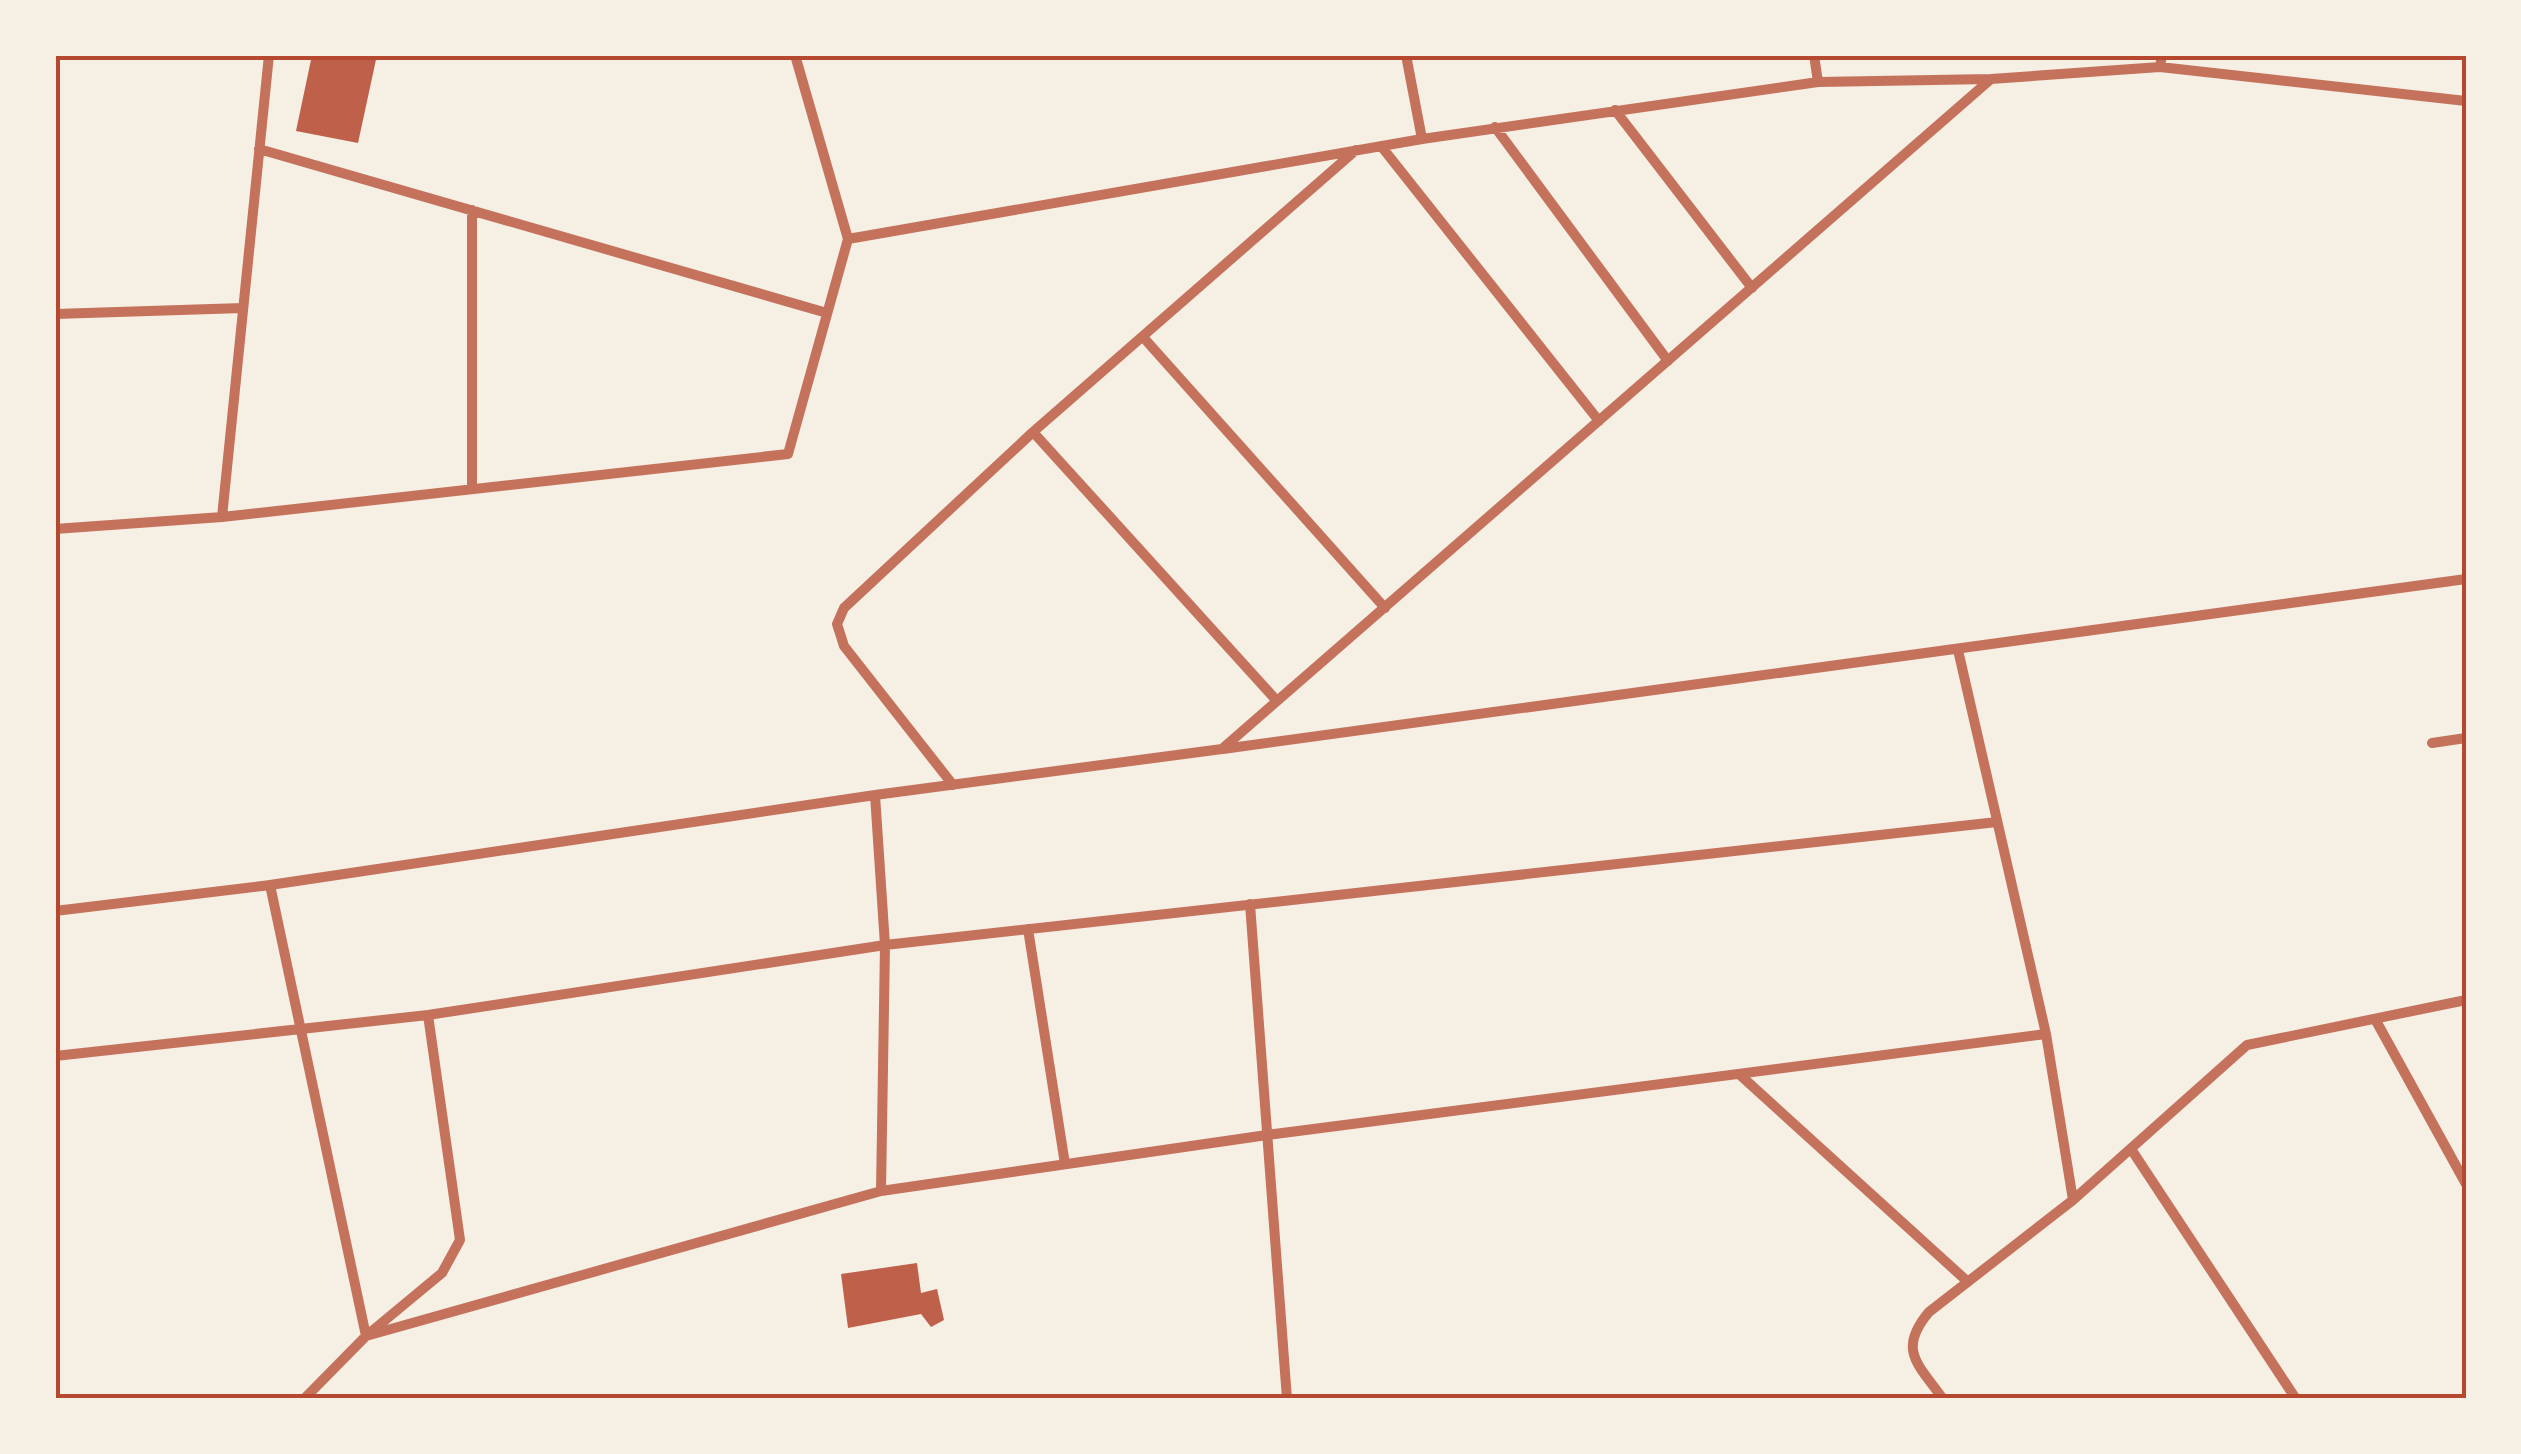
<svg xmlns="http://www.w3.org/2000/svg" width="2521" height="1454" font-family="Inter,sans-serif">
<style>
.building{fill:#bf614a}
.lines{fill:none;stroke-linecap:round;stroke-linejoin:round}
.minor{stroke:#c5725c;stroke-width:10}
.neatline{fill:none;stroke:#b5482f;stroke-width:4}
</style>
<rect width="100%" height="100%" fill="#f6efe4"/>
<!-- building -->
<path class="building" d="M312,55H377L358,143L296,131Z
M917,1263L921,1293L937,1289L944,1320L931,1327L921,1314L848,1328L841,1274Z"/>
<g class="lines">
<!-- minor -->
<path class="minor" d="M795,55L848,239L1422,139
M1406,55L1422,139L1818,82L1991,79L2160,67L2162,55
M1814,55L1818,82
M2160,67L2466,101
M1615,110L1752,288
M1495,127L1668,361
M1381,146L1599,421
M259,149L827,313
M55,314L243,308
M1143,337L1385,608
M1033,432L1277,701
M472,489V210
M222,517L269,55
M55,529L222,517L788,454L848,239
M1958,650L2046,1034
M2432,743L2466,738
M1223,749L2466,579
M953,785L844,646L837,624L844,608L1033,432L1356,150
M875,795L1222,749L1991,79
M270,885L366,1336L881,1191
M1250,904L1287,1399
M55,911L270,885L875,795L885,945L881,1191L1267,1135L2046,1034L2073,1200
M1028,929L1065,1164
M2375,1019L2466,1184
M55,1056L428,1015L885,945L1997,822
M1739,1074L1968,1282
M2131,1149L2296,1399
M304,1399L366,1336L442,1273L460,1240L428,1015
M1943,1399C1918,1364 1897,1350 1929,1312L2073,1200L2247,1045L2466,1000"/>
</g>
<!-- border -->
<rect width="2521" height="1454" fill="none" stroke="#f6efe4" stroke-width="115"/>
<rect x="58" y="58" width="2406" height="1338" class="neatline"/>
</svg>
